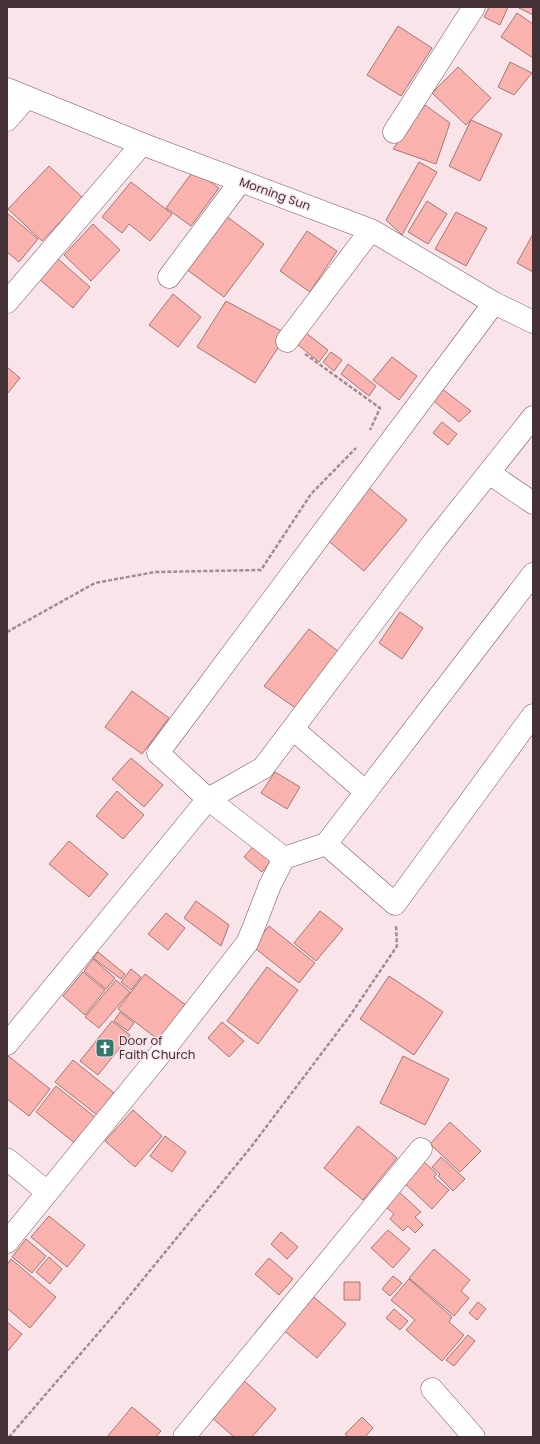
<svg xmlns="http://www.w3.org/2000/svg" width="540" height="1444" font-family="Poppins,sans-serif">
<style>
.building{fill:#f9b2ad;stroke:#a47874}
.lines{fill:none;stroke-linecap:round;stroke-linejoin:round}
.minor-casing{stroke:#7d535d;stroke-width:23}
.path{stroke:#a08d91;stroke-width:2.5;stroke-dasharray:4 2;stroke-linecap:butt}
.minor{stroke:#fff;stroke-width:22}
.labels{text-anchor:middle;stroke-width:3;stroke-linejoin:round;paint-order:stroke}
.street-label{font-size:12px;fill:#453236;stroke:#f9e5e9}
.poi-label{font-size:12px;fill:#453236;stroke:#f9e5e9;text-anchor:start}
</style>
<rect width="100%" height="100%" fill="#f9e5e9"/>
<!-- building -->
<path class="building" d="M489,7H508L500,25L484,17Z
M517,7H533V15Z
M517,13L533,24V58L501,37Z
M398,26L432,48L401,96L367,75Z
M510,62L532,73L514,95L498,87Z
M458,67L491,98L466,125L432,93Z
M425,105L450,123L436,164L393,149Z
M471,120L502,134L480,181L449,166Z
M419,162L437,172L402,235L386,220Z
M49,166L83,198L42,241L8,209Z
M194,170L219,188L191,226L166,208Z
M131,182L172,214L150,241L129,224L122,233L102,217Z
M427,201L447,214L428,244L408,232Z
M456,212L487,228L466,266L435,249Z
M7,213L38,239L19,262L7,252Z
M226,216L264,244L224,297L186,269Z
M93,224L120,250L91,281L64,255Z
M307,231L337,251L310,292L280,271Z
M533,234V272L517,263Z
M57,258L90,287L73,308L39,279Z
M173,294L201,317L178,347L149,325Z
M226,301L287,334L255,383L197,347Z
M306,333L328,350L319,362L297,344Z
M331,352L342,360L334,371L323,362Z
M392,357L417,376L399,400L373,380Z
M348,364L376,386L369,396L341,374Z
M7,367L20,378L7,394Z
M437,385L471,411L459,422L429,397Z
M442,422L457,434L448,445L433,433Z
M368,487L407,520L364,571L325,538Z
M400,612L423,628L402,659L379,643Z
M309,629L343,655L300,711L264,686Z
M132,691L169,718L142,754L105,727Z
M131,758L163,785L144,807L112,779Z
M275,772L300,787L287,809L261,793Z
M117,791L144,815L123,839L96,816Z
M69,841L108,874L89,897L49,864Z
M257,842L275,856L262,872L244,857Z
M196,901L229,925L221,946L184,918Z
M320,911L343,929L316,961L294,943Z
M166,913L185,928L168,950L148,934Z
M269,926L315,963L299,983L252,946Z
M98,952L125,974L121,979L93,958Z
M93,959L115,978L106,989L84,971Z
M267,967L298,990L258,1044L227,1021Z
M131,969L141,977L131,990L121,982Z
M83,972L105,990L85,1015L63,996Z
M145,974L187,1006L160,1041L118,1009Z
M389,976L443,1012L414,1055L360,1019Z
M116,980L130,992L99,1028L85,1017Z
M120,1012L134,1023L128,1031L114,1021Z
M112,1021L130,1035L98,1075L80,1061Z
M222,1022L244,1041L229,1057L208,1038Z
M7,1055L50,1089L29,1116L7,1099Z
M403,1056L449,1079L425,1125L380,1103Z
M73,1060L114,1093L97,1115L55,1082Z
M56,1086L96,1118L76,1144L36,1112Z
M133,1110L162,1136L135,1167L105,1141Z
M450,1122L481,1151L460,1172L430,1144Z
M358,1126L397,1158L363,1200L324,1168Z
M165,1136L186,1152L172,1172L150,1156Z
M441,1157L465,1179L453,1191L438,1176L440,1174L432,1167Z
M422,1160L437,1174L434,1177L449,1190L432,1209L402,1181Z
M398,1191L421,1212L415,1217L423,1225L415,1233L408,1226L403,1231L390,1219L394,1214L385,1206Z
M49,1216L85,1245L67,1267L31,1237Z
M388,1230L410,1249L393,1268L371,1248Z
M281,1232L298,1247L287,1259L271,1244Z
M26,1239L46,1256L32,1273L12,1257Z
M434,1249L470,1280L461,1291L469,1298L454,1316L409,1278Z
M49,1257L62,1269L50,1284L36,1272Z
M269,1258L293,1279L279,1295L255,1274Z
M11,1259L56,1297L30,1328L7,1308V1265Z
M393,1276L402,1283L390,1296L382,1289Z
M409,1279L452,1317L449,1322L464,1335L442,1361L406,1330L415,1320L391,1300Z
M344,1282H360V1300H344Z
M310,1294L346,1324L317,1358L281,1328Z
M478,1302L486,1309L477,1320L469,1313Z
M394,1309L408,1321L400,1330L386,1318Z
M7,1322L22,1334L7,1352Z
M468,1335L475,1341L454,1366L446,1360Z
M242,1379L276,1409L252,1437H234L210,1416Z
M132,1407L161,1431L156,1437H107Z
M362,1417L373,1428L365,1437H349L345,1434Z"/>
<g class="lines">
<!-- minor casing -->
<g class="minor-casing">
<path id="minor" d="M7,89L142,144L371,230L494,303L533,322
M7,120L27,97
M394,132L474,7
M169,277L240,182
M7,302L142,144
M494,303L158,753L208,799L284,858L326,844L533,574
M287,341L371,230
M489,473L533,503
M293,729L366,792
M326,844L395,904L533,715
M7,1044L208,799L263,768L436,539L533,417
M7,1159L47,1192
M7,1242L174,1037L247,943L253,929L270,885L284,858
M432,1389L474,1437
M184,1437L421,1149"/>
</g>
<!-- path -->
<path class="path" d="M305,354L380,408L370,430
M7,632L95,583L155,572L261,570L311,494L356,448
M9,1437L113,1316L251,1147L349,1017L397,946L396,925"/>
<!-- minor -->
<use href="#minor" class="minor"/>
</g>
<!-- icons -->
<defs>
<g id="church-square" transform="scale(1)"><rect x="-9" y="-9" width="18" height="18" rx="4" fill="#32786f" stroke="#f9e5e9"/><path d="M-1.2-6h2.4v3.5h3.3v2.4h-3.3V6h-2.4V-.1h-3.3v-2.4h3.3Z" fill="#fff"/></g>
</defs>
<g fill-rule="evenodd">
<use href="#church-square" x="105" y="1048"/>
</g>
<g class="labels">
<!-- street labels -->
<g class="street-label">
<text transform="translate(275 194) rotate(20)" y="4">Morning Sun</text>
</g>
<!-- poi labels -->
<g class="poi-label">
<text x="119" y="1045">Door of<tspan x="119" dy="14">Faith Church</tspan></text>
</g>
</g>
<!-- border -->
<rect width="540" height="1444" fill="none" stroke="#453236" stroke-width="16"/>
</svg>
